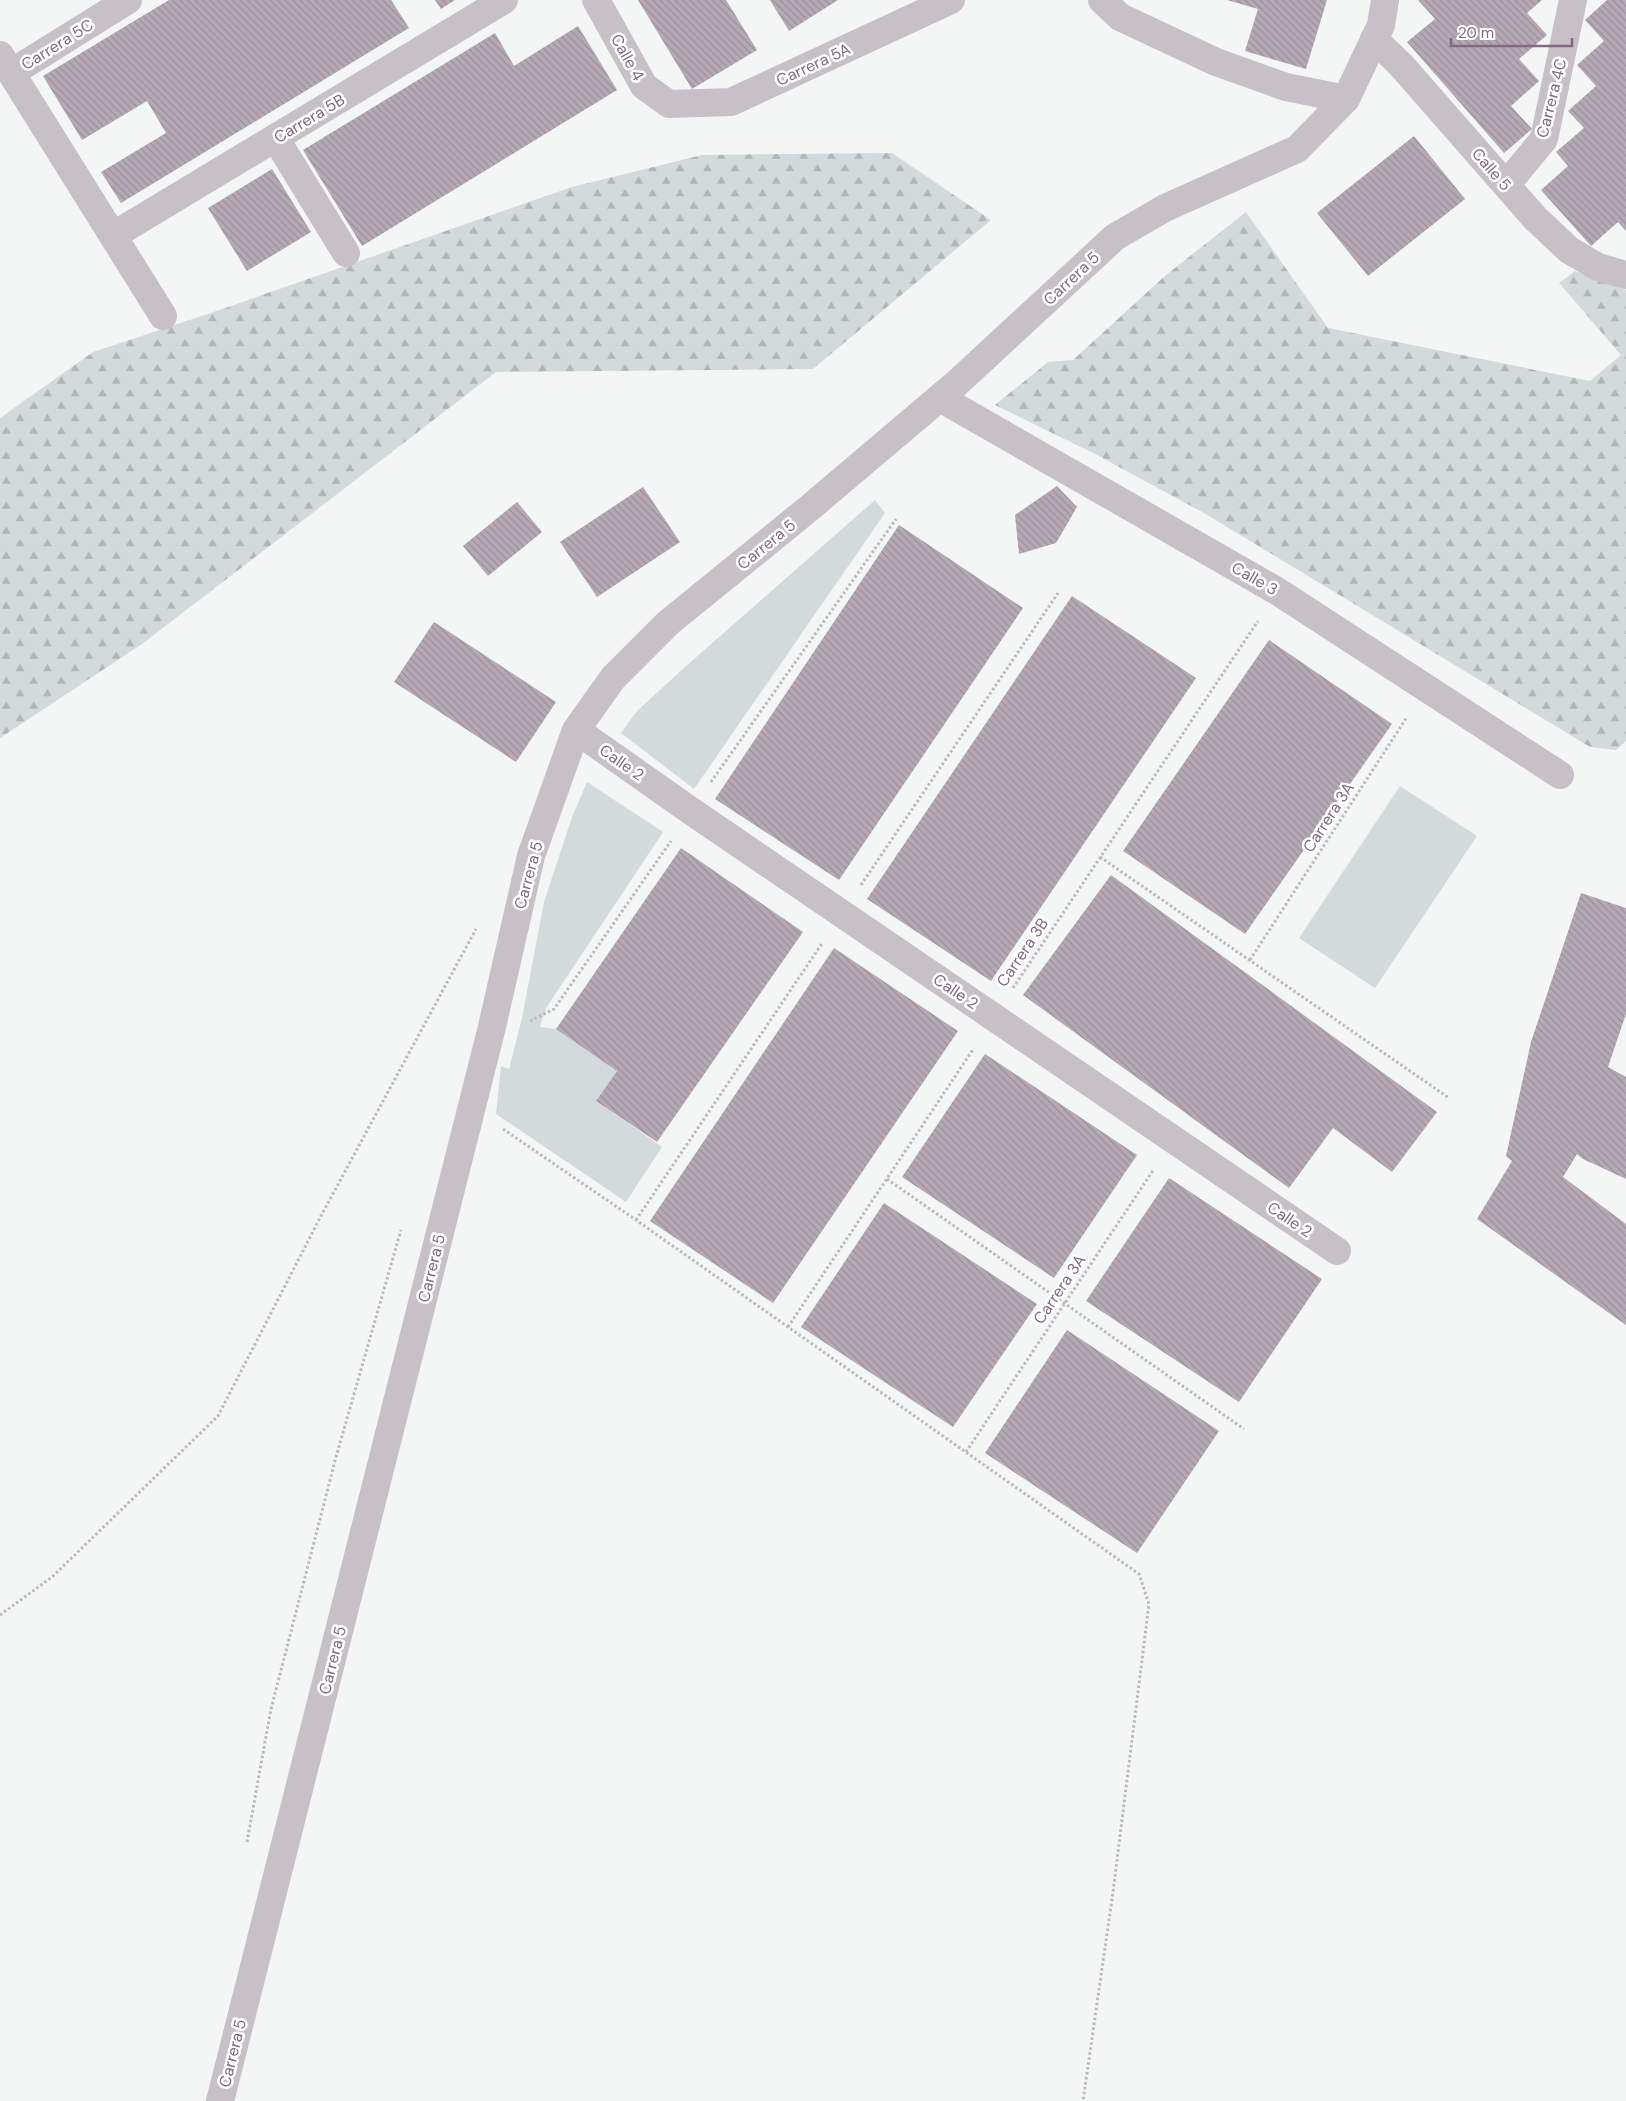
<svg xmlns="http://www.w3.org/2000/svg" width="1626" height="2101" font-family="'DM Sans',sans-serif">
<style>
.green{fill:#d3dadb}
.forest{fill:url(#forest-firs)}
.building{fill:url(#building-back-hatch)}
.lines{fill:none;stroke-linecap:round;stroke-linejoin:round}
.path{stroke:#bdb8bd;stroke-width:3;stroke-dasharray:2.5 2.5;stroke-linecap:butt}
.minor{stroke:#c7c0c7;stroke-width:28}
.labels{text-anchor:middle;stroke-width:5;stroke-linejoin:round;paint-order:stroke}
.street-label{font-size:16px;fill:#816981;stroke:#fff}
</style>
<defs>
<pattern id="forest-firs" width="22" height="20" patternUnits="userSpaceOnUse" patternTransform="scale(1.25)"><rect width="22" height="20" fill="#d3dadb"/><path d="M5 1l3.5 6h-7zM16 11l3.5 6h-7z" fill="#b1b5b7"/></pattern>
<pattern id="building-back-hatch" width="6" height="6" patternUnits="userSpaceOnUse" patternTransform="scale(1.25)"><rect width="6" height="6" fill="#b5a9b5"/><path d="M-1 5l2 2M0 0l6 6M5-1l2 2" fill="none" stroke="#998e99"/></pattern>
</defs>
<rect width="100%" height="100%" fill="#f4f6f5"/>
<!-- green -->
<path class="green" d="M875,500L885,513L694,789L621,733L637,711L685,667Z
M587,782L663,832L546,1008L540,1027L556,1029L617,1071L596,1101L662,1147L626,1202L496,1114L501,1066L509,1069L522,1018L544,902L572,817Z
M1400,786L1477,836L1375,988L1299,938Z"/>
<!-- forest -->
<path class="forest" d="M892,153L991,220L813,369L496,372L142,644L0,738V418L93,352L202,316L572,187L702,155Z
M1246,212L1328,328L1590,381L1621,355L1559,283L1575,271L1626,290V741L1616,750L1590,747L1204,513L1095,454L995,405L1048,362L1073,360L1166,275Z"/>
<!-- building -->
<path class="building" d="M169,0H391L409,28L121,203L101,172L166,133L147,101L82,140L43,76Z
M435,0H455L441,9Z
M638,0H726L757,50L692,89Z
M770,0H838L789,31Z
M1227,0H1327L1306,69L1245,51L1258,9Z
M1418,0H1542L1527,13L1547,35L1519,59L1539,81L1511,106L1532,129L1504,153L1407,42L1435,19Z
M1607,0H1626V231L1618,222L1591,246L1541,190L1568,166L1556,152L1584,128L1568,111L1596,86L1577,65L1604,41L1585,20Z
M578,26L617,90L362,246L303,150L495,33L514,66Z
M1414,136L1465,199L1368,276L1317,213Z
M272,169L311,232L247,271L208,208Z
M1057,486L1077,507L1056,543L1019,554L1015,515Z
M643,487L680,542L597,597L560,542Z
M517,502L542,532L488,576L463,546Z
M899,525L1023,608L839,880L715,799Z
M1072,596L1196,678L991,981L867,899Z
M434,622L556,702L516,762L394,682Z
M1269,640L1392,724L1245,934L1123,851Z
M681,848L803,932L657,1142L596,1101L617,1071L556,1029Z
M1111,875L1437,1112L1392,1172L1333,1128L1289,1188L1023,995Z
M1581,893L1626,908V1014L1608,1067L1626,1077V1179L1583,1159L1577,1154L1563,1177L1626,1224V1325L1477,1219L1512,1161L1506,1156L1531,1042Z
M834,948L958,1031L773,1303L650,1221Z
M985,1054L1137,1155L1054,1278L902,1177Z
M1169,1178L1322,1279L1239,1402L1086,1301Z
M884,1203L1037,1304L953,1427L801,1327Z
M1067,1330L1219,1431L1137,1553L985,1453Z"/>
<g class="lines">
<!-- path -->
<path class="path" d="M711,782L896,519
M1100,857L1449,1098
M861,885L1058,593
M1250,960L1407,717
M1013,988L1258,621
M530,1021L554,1009L671,841
M503,1129L636,1220L1139,1574L1149,1604L1113,1892L1083,2101
M887,1179L1244,1429
M636,1220L823,942
M788,1327L974,1048
M966,1452L1154,1169
M0,1615L52,1577L218,1416L322,1214L476,929
M247,1842L271,1709L336,1457L401,1230"/>
<!-- minor -->
<path class="minor" d="M596,0L644,86L669,104L731,102L951,0
M1102,0L1120,17L1216,62L1286,87L1346,99
M1374,39L1401,65L1535,218L1569,250L1598,267L1626,275
M0,55L163,316
M11,73L128,0
M276,139L346,253
M1506,185L1544,139L1573,0
M114,235L504,0
M940,398L1277,591L1560,775
M576,730L691,811L1337,1251
M220,2101L491,1031L531,856L576,730L613,678L668,623L807,510L957,383L1115,237L1165,208L1297,149L1346,99L1381,25L1385,0"/>
</g>
<g class="labels">
<!-- street labels -->
<g class="street-label">
<text transform="translate(57 44) rotate(-32)" y="6">Carrera 5C</text>
<text transform="translate(628 57) rotate(61)" y="6">Calle 4</text>
<text transform="translate(813 64) rotate(-25)" y="6">Carrera 5A</text>
<text transform="translate(1551 98) rotate(-76)" y="6">Carrera 4C</text>
<text transform="translate(309 118) rotate(-31)" y="6">Carrera 5B</text>
<text transform="translate(1492 169) rotate(49)" y="6">Calle 5</text>
<text transform="translate(1071 278) rotate(-43)" y="6">Carrera 5</text>
<text transform="translate(766 544) rotate(-39)" y="6">Carrera 5</text>
<text transform="translate(1255 578) rotate(30)" y="6">Calle 3</text>
<text transform="translate(622 762) rotate(35)" y="6">Calle 2</text>
<text transform="translate(1328 817) rotate(-57)" y="6">Carrera 3A</text>
<text transform="translate(528 875) rotate(-75)" y="6">Carrera 5</text>
<text transform="translate(1022 952) rotate(-56)" y="6">Carrera 3B</text>
<text transform="translate(956 991) rotate(34)" y="6">Calle 2</text>
<text transform="translate(1290 1219) rotate(34)" y="6">Calle 2</text>
<text transform="translate(431 1268) rotate(-76)" y="6">Carrera 5</text>
<text transform="translate(1059 1289) rotate(-56)" y="6">Carrera 3A</text>
<text transform="translate(332 1660) rotate(-76)" y="6">Carrera 5</text>
<text transform="translate(232 2053) rotate(-76)" y="6">Carrera 5</text>
</g>
</g>
<!-- scale -->
<path d="M1451 38v8h121v-8" fill="none" stroke="#816981" stroke-width="2.5"/>
<text x="1458" y="38" font-size="15" fill="#816981" stroke="#ffffff" stroke-width="4" paint-order="stroke">20 m</text>
</svg>
